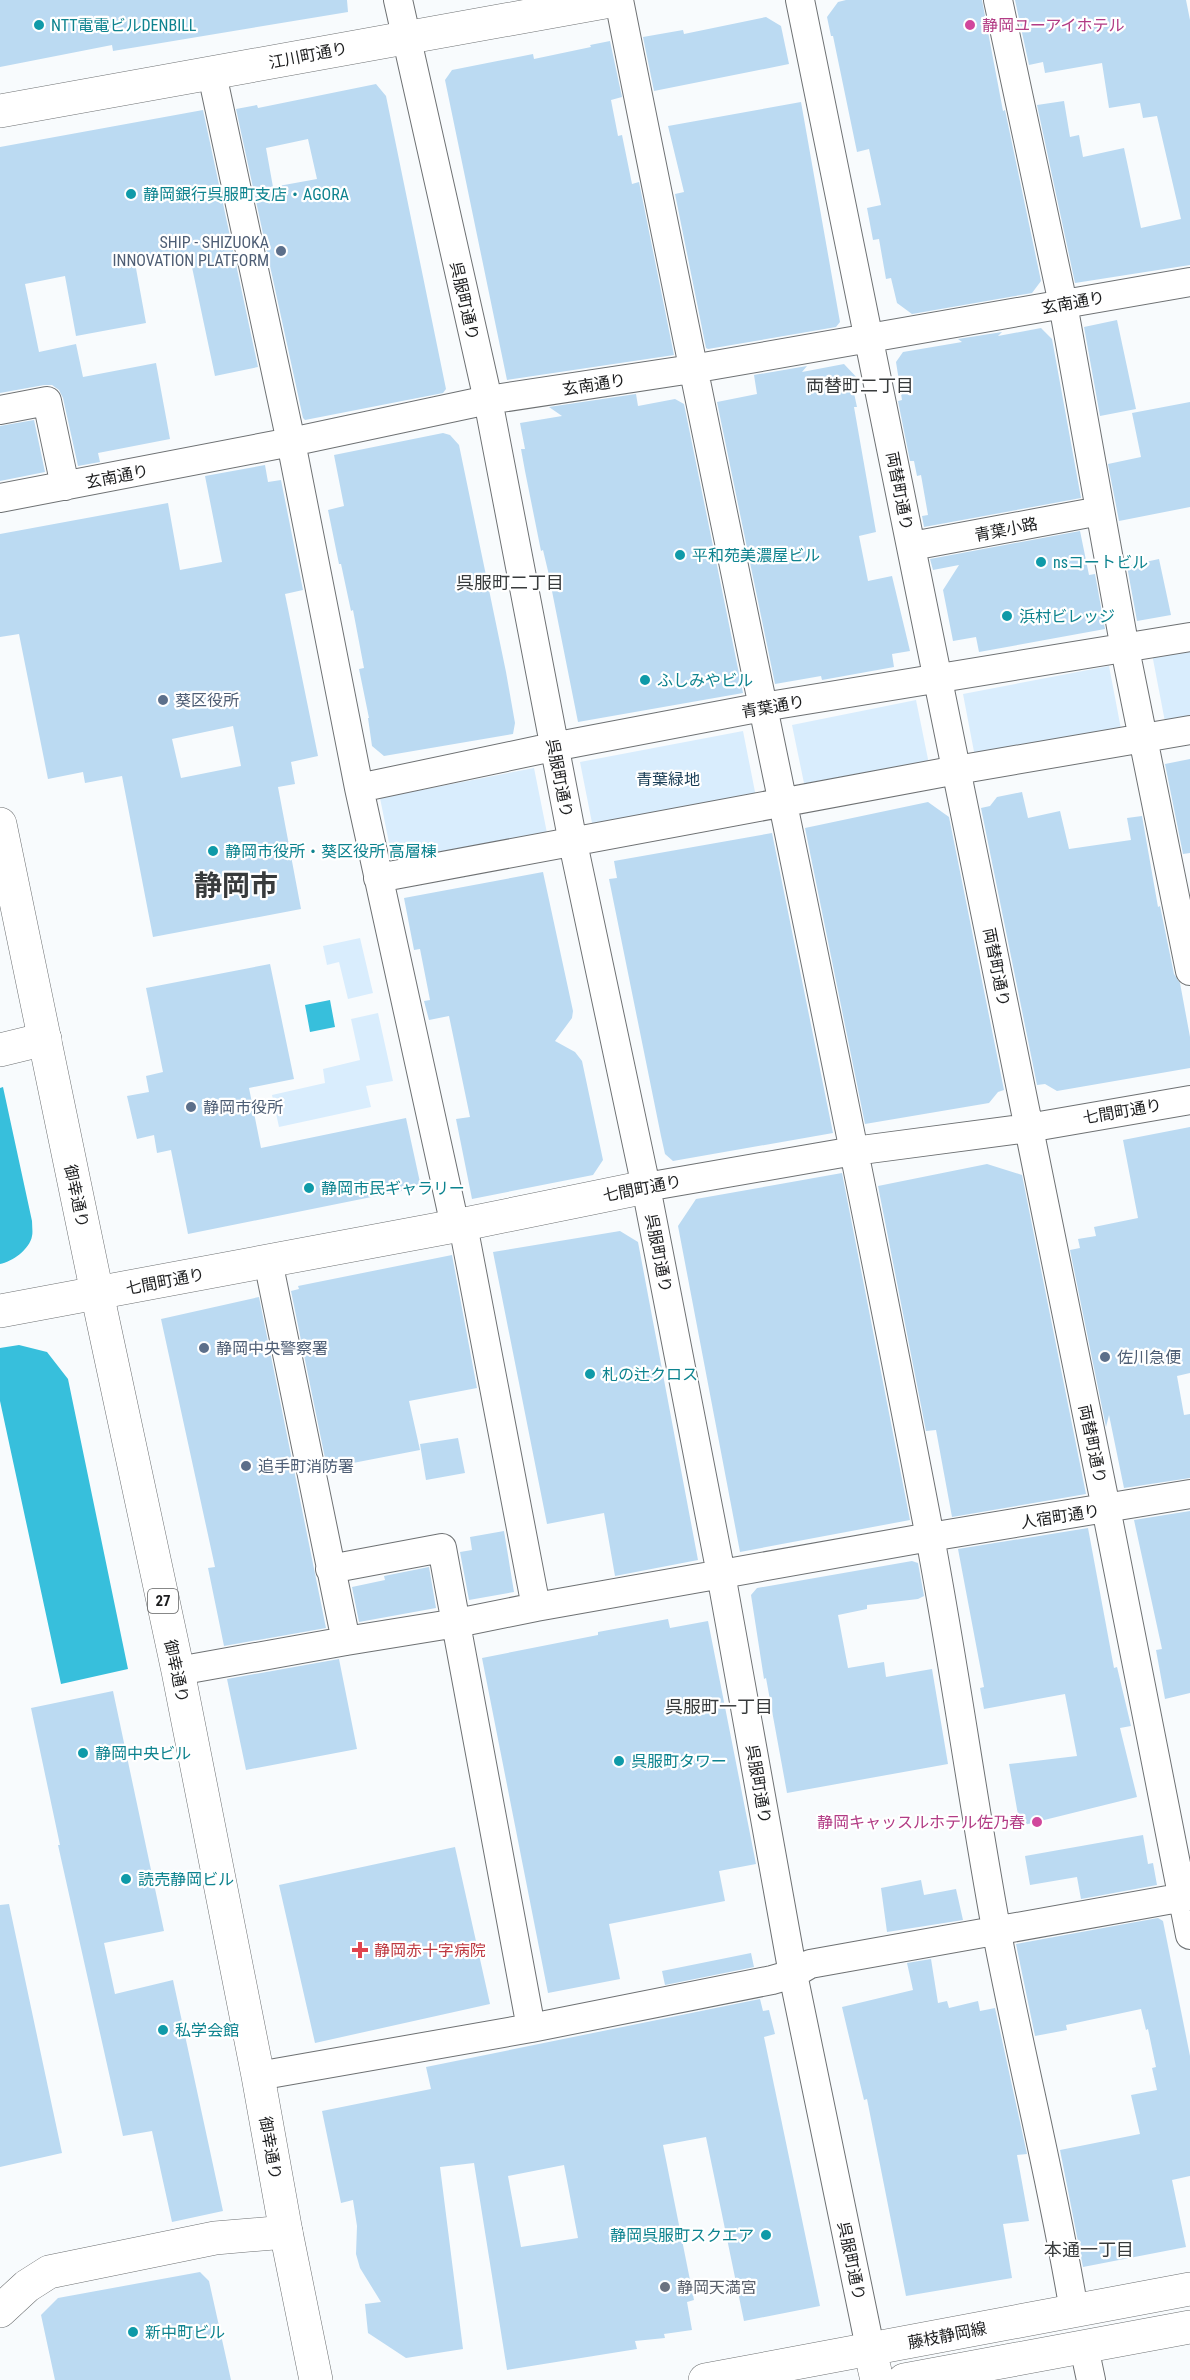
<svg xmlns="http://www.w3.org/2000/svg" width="1190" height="2380" font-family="'Roboto Condensed','Noto Sans JP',sans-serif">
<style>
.green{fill:#d9edfd}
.water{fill:#37bfdc}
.building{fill:#bbdaf2;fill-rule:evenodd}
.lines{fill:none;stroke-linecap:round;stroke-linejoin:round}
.street-casing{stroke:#6e7173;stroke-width:30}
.secondary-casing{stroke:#6e7173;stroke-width:34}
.primary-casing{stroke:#6e7173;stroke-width:34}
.street{stroke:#fff;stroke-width:28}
.secondary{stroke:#fff;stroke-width:33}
.primary{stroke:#fff;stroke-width:33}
.culture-dot{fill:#0f9aa8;stroke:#fff;stroke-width:2}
.hotel-dot{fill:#d1479c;stroke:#fff;stroke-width:2}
.service-dot{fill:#5c6f8a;stroke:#fff;stroke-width:2}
.health-dot{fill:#e0444e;stroke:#fff;stroke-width:2}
.worship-dot{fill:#6b7280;stroke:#fff;stroke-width:2}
.labels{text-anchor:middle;stroke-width:4.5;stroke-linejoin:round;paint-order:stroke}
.shield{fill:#fff;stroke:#606162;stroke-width:1.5}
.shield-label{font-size:15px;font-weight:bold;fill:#1c1d1e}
.culture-label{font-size:16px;fill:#0d838f;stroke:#fff;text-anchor:start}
.hotel-label{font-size:16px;fill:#b23c85;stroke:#fff;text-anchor:start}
.street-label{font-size:16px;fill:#1c1d1e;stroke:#fff}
.service-label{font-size:16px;fill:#4e5e75;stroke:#fff;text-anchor:start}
.park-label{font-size:16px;fill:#183c55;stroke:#fff}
.health-label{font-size:16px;fill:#be3a42;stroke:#fff;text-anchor:start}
.worship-label{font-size:16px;fill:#5b616d;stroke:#fff;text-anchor:start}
.neighbourhood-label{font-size:18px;fill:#383b3c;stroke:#fff}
.town-label{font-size:28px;font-weight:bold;fill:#383b3c;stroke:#fff}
</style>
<rect width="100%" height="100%" fill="#f8fbfd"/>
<!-- green -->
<path class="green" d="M1190,647V723L1166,727L1152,654Z
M1109,666L1121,729L975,757L963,694Z
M916,700L929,764L805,788L792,725Z
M743,731L756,797L593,828L580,762Z
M534,768L547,833L393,863L380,798Z
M360,938L373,993L348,999L339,962L327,965L323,946Z
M378,1013L393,1081L366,1086L371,1107L279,1127L272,1095L325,1083L323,1069L360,1060L351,1019Z"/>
<!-- water -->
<path class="water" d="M330,1000L335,1027L310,1032L305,1005Z
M3,1087L32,1221C32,1226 33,1232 32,1236C30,1249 12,1262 0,1264V1088Z
M19,1345L47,1352L68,1379L128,1669L61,1684L0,1401V1348Z"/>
<!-- building -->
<path class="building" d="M0,0H347L348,12L113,51L112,45L0,67Z
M846,0H982L1003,111L1005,110L1041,281L1032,293L912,314L897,303L891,278L886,279L879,239L873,240L867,208L881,205L869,149L857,152L833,36H831L827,17L838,2Z
M1015,0H1186L1190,20V265L1075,283L1037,105L1064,101L1070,137L1079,135L1083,157L1124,148L1141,228L1181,219L1157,116L1143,118L1140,103L1109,108L1102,63L1045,73L1043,62L1029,65Z
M766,17L781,26L789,64L654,91L643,37L683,30L684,34Z
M610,41L622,97L611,100L618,136L622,135L632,184L639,182L674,355L507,380L445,80L452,70L533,54L534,59L591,47L590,45Z
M376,84L386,96L446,389L443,393L305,420L303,418L236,109L257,105L258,108ZM308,139L317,179L273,187L266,148Z
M801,102L840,322L836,327L708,349L706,348L675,194L684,192L668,126Z
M203,110L258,367L215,376L189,253L135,263L146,323L76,336L65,276L25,284L39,352L76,344L83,377L156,363L170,439L98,453L100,462L78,466L63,398L59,390L52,385H44L0,393V147Z
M1117,320L1136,409L1100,416L1084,327Z
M1041,328L1052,339L1081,498L924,527L922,516L928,515L921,475L917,476L914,461H910L898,401L902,400L896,362L903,352L962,342L958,339L1002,332L998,336Z
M844,364L861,382L852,384L857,407H854L876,532L859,536L868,581L892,576L910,651L892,654L894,667L822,680L821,676L775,684L717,402L757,394L754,375L807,366L802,372Z
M636,394L638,406L675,399L684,404L743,693L578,722L548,571L543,550L541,551L525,471L521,449H525L520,423L562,416L549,407Z
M1190,402V507L1119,521L1108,464L1141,457L1132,413Z
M34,420L45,472L0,481V426Z
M443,433L450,435L459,445L506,672L515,723L513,734L384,756L372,746L368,718H369L359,669L364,668L353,610L351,611L341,564H339L328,510L344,506L334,455Z
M265,465L268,482L281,480L303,590L285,594L318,756L291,762L295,784L278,787L301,909L153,937L122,776L85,783L83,772L48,779L19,634L0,637V534L168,503L180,570L222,562L205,476ZM233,726L241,766L181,778L172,739Z
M1080,531L1089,575L1095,574L1105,629L979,652L976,637L953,641L943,590L959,565L933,570L930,559Z
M1159,559L1171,615L1137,621L1127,566Z
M1190,759V853L1183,854L1165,764Z
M1022,792L1028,818L1060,811L1069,849L1131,840L1127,818L1142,816L1158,907L1160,906L1174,974L1180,983L1190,1037V1068L1057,1091L1045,1084L1037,1085L981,808L990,806L997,797Z
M928,802L949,817L1004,1090L998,1092L989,1103L865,1124L805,828Z
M772,833L833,1133L673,1161L665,1154L661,1136L609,879L617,878L614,861Z
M543,872L573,1011L572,1018L555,1041L575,1052L582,1061L603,1160L593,1175L472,1199L456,1119L470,1117L449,1016L429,1020L424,1001L430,1000L420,949L414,950L404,898Z
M270,964L294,1079L249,1088L261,1148L406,1118L421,1187L188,1234L171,1150L157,1153L154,1135L137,1139L127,1096L149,1092L146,1076L163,1072L146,988Z
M1190,1127V1373L1177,1376L1184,1415L1190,1414V1478L1124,1488L1109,1415L1106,1427L1070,1250L1080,1248L1078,1239L1096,1236L1094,1227L1138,1218L1123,1140Z
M987,1164L1022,1175L1086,1494L952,1517L936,1430L926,1431L878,1186Z
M842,1173L910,1520L740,1552L678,1226L696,1199Z
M620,1231L638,1242L698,1560L615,1576L604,1513L547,1524L493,1252Z
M452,1255L477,1388L409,1401L420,1450L327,1468L291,1291L299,1289L298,1286Z
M259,1297L326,1628L224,1646L208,1568L215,1567L161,1319Z
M458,1438L465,1473L426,1480L420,1444Z
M1190,1511V1693L1165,1699L1156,1650L1162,1649L1134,1520Z
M1088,1528L1114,1668L1117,1667L1131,1726L1120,1728L1137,1797L1020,1826L1009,1764L1077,1756L1065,1694L984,1709L980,1688L984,1687L958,1549Z
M504,1531L514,1592L469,1600L460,1552L472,1550L470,1537Z
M912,1561L918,1563L924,1596L918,1599L867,1605V1609L838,1615L848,1668L884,1662L886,1677L932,1669L948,1764L787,1793L766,1678L764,1679L751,1595L757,1588Z
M429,1567L436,1608L359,1622L352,1587L385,1580L384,1576Z
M668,1619L670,1628L708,1621L756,1864L719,1871L725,1901L609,1924L620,1979L548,1993L482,1658L598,1635V1632Z
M339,1659L357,1749L246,1770L227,1679Z
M113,1691L164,1931L104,1943L115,1994L173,1980L223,2211L172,2222L152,2131L123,2136L58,1845H60L31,1708Z
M1143,1835L1148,1864L1153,1863L1157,1885L1081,1899L1077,1877L1030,1885L1025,1856Z
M455,1847L490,2004L315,2043L279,1885Z
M921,1880L924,1895L956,1889L963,1920L887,1932L881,1888Z
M9,1904L62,2153L0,2167V1905Z
M1158,1918L1163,1921L1190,2056V2176L1172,2180L1186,2247L1083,2267L1060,2150L1140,2134L1131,2095L1157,2090L1152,2068L1156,2067L1148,2029L1146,2030L1141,2009L1066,2025L1067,2030L1035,2036L1016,1944Z
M751,1953L754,1967L665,1985L662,1971Z
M931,1959L938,2003L947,2001L949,2008L978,2001L980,2011L995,2008L1027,2154L1017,2155L1029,2221L1003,2224L1012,2278L906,2296L867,2099L864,2100L842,2007L913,1990L907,1963Z
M760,1999L763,2011L769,2010L775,2034L764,2037L820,2306L744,2321L706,2137L663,2145L694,2300L687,2302L692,2330L664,2334L665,2338L635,2341L637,2349L507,2370L474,2163L440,2167L463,2349L406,2358L368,2333L365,2304L381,2302L360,2268L356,2254L357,2226L353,2200L341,2203L322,2111L431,2089L426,2067ZM564,2165L578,2238L521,2247L508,2176Z
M200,2272L209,2281L231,2380H55L41,2315L58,2298Z"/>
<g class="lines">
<!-- street casing -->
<g class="street-casing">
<path id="street" d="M398,0L488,400L573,843L646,1187L721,1574L793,1974L874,2367
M619,0C720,511 831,1020 929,1532C954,1663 972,1797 996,1928C1020,2056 1053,2183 1074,2311
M800,0L1106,1508L1190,1935
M998,0L1063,304L1125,649L1190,971
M212,74L291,442L359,788L455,1226
M0,410L47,401L65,486
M0,498L291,442L488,400L692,369L1190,282
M912,546L1100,511
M359,788L553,747L763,707L1190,637
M378,878L957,770L1190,730
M646,1187L854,1151L1028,1128L1190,1100
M463,1225L536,1607
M268,1261L346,1641
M330,1569L442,1548L531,2028
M178,1671L346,1641L457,1623L536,1607L930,1537L1190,1494
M258,2076L531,2028L772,1980L793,1974L810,1964L1190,1896
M1084,2347L1091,2380"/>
</g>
<!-- secondary casing -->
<g class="secondary-casing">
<path id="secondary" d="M0,111L616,0
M0,1050L45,1039
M0,1311L455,1226L646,1187
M0,2311L27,2286L49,2272L215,2238L286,2232
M874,2367L877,2380
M705,2380L1190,2289
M904,2380L1190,2327"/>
</g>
<!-- primary casing -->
<g class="primary-casing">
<path id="primary" d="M0,824L97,1293L178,1671L258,2076L286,2232L316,2380"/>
</g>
<!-- street -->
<use href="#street" class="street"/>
<!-- secondary -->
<use href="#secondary" class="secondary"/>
<!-- primary -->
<use href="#primary" class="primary"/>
</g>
<!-- markers -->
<g class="culture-dot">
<circle cx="39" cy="25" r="6"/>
<circle cx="131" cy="194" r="6"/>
<circle cx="680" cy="555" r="6"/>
<circle cx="1041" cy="562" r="6"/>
<circle cx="1007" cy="616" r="6"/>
<circle cx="645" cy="680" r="6"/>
<circle cx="213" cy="851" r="6"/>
<circle cx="309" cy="1188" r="6"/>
<circle cx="590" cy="1374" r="6"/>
<circle cx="83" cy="1753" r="6"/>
<circle cx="619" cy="1761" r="6"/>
<circle cx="126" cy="1879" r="6"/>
<circle cx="163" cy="2030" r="6"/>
<circle cx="766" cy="2235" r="6"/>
<circle cx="133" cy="2332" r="6"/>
</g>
<g class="hotel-dot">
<circle cx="970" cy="25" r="6"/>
<circle cx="1037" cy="1822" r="6"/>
</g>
<g class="service-dot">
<circle cx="281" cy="251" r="6"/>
<circle cx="163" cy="700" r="6"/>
<circle cx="191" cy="1107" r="6"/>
<circle cx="204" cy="1348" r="6"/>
<circle cx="1105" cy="1357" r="6"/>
<circle cx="246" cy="1466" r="6"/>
</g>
<path class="health-dot" d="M357 1941h6v6h6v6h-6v6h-6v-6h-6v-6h6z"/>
<circle class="worship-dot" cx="665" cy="2287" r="6"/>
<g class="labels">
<!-- shield labels -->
<rect class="shield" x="148" y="1589" width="30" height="24" rx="4.5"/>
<g class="shield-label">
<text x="163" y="1606">27</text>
</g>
<!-- culture labels -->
<g class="culture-label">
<text x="51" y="31">NTT電電ビルDENBILL</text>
<text x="143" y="200">静岡銀行呉服町支店・AGORA</text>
<text x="692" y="561">平和苑美濃屋ビル</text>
<text x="1053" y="568">nsコートビル</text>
<text x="1019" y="622">浜村ビレッジ</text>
<text x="657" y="686">ふしみやビル</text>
<text x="225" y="857">静岡市役所・葵区役所 高層棟</text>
<text x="321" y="1194">静岡市民ギャラリー</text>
<text x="602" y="1380">札の辻クロス</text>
<text x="95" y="1759">静岡中央ビル</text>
<text x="631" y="1767">呉服町タワー</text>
<text x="138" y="1885">読売静岡ビル</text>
<text x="175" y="2036">私学会館</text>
<text x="754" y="2241" text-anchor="end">静岡呉服町スクエア</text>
<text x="145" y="2338">新中町ビル</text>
</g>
<!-- hotel labels -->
<g class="hotel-label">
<text x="982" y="31">静岡ユーアイホテル</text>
<text x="1025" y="1828" text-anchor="end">静岡キャッスルホテル佐乃春</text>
</g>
<!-- street labels -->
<g class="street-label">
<text transform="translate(308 55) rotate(-11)" y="6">江川町通り</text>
<text transform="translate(465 301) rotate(77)" y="6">呉服町通り</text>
<text transform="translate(1073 302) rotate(-10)" y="6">玄南通り</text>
<text transform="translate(594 384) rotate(-9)" y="6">玄南通り</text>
<text transform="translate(117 476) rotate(-11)" y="6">玄南通り</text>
<text transform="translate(900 491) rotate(79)" y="6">両替町通り</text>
<text transform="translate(1006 529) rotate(-11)" y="6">青葉小路</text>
<text transform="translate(773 706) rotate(-10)" y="6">青葉通り</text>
<text transform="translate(560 778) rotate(79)" y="6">呉服町通り</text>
<text transform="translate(997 967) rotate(79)" y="6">両替町通り</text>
<text transform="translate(1122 1111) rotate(-10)" y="6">七間町通り</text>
<text transform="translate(642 1188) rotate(-11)" y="6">七間町通り</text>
<text transform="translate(77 1196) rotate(78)" y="6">御幸通り</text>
<text transform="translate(659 1253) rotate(79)" y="6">呉服町通り</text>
<text transform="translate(165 1281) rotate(-11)" y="6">七間町通り</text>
<text transform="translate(1093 1444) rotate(78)" y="6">両替町通り</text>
<text transform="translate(1060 1516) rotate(-9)" y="6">人宿町通り</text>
<text transform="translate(177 1671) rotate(78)" y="6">御幸通り</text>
<text transform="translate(759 1784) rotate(80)" y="6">呉服町通り</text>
<text transform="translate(271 2148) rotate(80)" y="6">御幸通り</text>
<text transform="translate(852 2261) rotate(78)" y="6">呉服町通り</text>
<text transform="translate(947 2335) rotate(-11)" y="6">藤枝静岡線</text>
</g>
<!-- service labels -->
<g class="service-label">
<text x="269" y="248" text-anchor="end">SHIP - SHIZUOKA<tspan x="269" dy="18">INNOVATION PLATFORM</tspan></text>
<text x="175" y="706">葵区役所</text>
<text x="203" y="1113">静岡市役所</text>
<text x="216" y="1354">静岡中央警察署</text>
<text x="1117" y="1363">佐川急便</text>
<text x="258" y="1472">追手町消防署</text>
</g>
<!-- park labels -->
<g class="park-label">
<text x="668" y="785">青葉緑地</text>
</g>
<!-- health labels -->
<g class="health-label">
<text x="374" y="1956">静岡赤十字病院</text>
</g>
<!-- worship labels -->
<g class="worship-label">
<text x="677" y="2293">静岡天満宮</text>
</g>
<!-- neighbourhood labels -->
<g class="neighbourhood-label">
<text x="860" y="392">両替町二丁目</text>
<text x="510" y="589">呉服町二丁目</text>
<text x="719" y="1713">呉服町一丁目</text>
<text x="1089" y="2256">本通一丁目</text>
</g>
<!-- town labels -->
<g class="town-label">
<text x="236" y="895">静岡市</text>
</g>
</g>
</svg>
